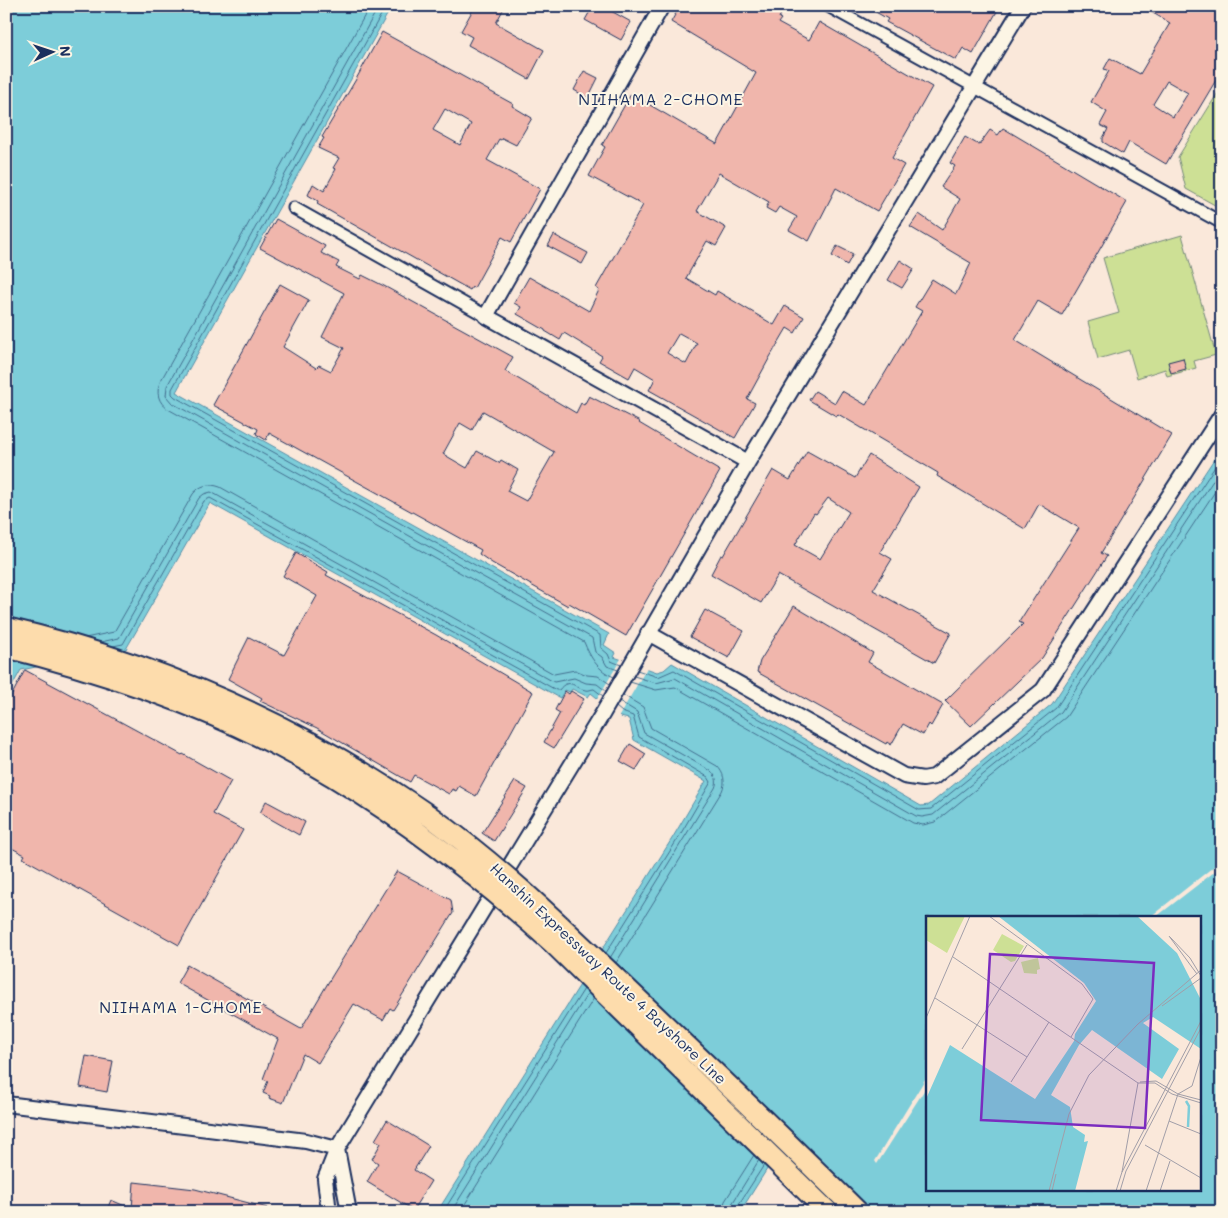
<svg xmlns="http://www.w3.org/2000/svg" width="1228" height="1218" font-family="Mali,sans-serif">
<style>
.green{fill:#cde095;stroke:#74887a}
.water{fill:#7dcdd9;stroke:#568ea8;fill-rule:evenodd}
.pier{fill:#fae8da}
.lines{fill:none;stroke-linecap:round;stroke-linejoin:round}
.shore{stroke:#426e8f;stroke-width:1}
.building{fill:#f0b6ac;stroke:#1b2f5e;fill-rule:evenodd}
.minor-casing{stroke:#1b2f5e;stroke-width:15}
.tertiary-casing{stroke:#1b2f5e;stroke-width:18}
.minor{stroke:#fcf5e5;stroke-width:11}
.tertiary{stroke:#fcf5e5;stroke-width:14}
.motorway-bridge-casing{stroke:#1b2f5e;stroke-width:24;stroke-linecap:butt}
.motorway-bridge{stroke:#fddcac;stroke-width:20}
.labels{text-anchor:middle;stroke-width:4;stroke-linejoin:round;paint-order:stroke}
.street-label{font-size:15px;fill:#1b2f5e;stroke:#fcf5e5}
.neighbourhood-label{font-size:16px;letter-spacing:1px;fill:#1b2f5e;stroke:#fcf5e5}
.inset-river{fill:none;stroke:#7dcdd9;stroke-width:2.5}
.inset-road{fill:none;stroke:#a19ea8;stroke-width:1}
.view{fill:#7b2cbf;fill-opacity:0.15;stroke:#7b2cbf;stroke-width:2.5}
.inset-edge{fill:none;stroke:#1b2f5e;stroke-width:2.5}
</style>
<rect width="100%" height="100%" fill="#fae8da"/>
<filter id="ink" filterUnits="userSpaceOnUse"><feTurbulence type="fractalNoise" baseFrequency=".02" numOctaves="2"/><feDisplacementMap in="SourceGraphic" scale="10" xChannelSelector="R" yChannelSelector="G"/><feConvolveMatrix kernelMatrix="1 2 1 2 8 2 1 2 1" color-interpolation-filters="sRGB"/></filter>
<g filter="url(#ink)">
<!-- green -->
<path class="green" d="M1222,86V209L1186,189L1178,157Z
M1182,235L1216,355L1194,361L1196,368L1167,376L1165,369L1137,378L1129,350L1098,359L1088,322L1119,313L1103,258Z"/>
<!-- water -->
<path class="water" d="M6,6H392L176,392L609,634L604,645L616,653L614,657L657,672L664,670L672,663L921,806L929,805L1052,704L1222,447V1212H815L774,1158L740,1212H437L673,837L706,781L634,740L629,719L620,717L591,693L588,697L572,689L570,692L565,690L560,698L210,503L126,649L21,670L12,686L6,685ZM927,917H1199V1189H927Z"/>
<!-- pier -->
<path class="pier" d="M622,657L648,666L618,718L596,701Z
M1222,860V866L1156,917H1150Z
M927,1076V1086L877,1164L875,1161Z"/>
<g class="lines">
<!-- shore -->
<path class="shore" d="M370,6L160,382C156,393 158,402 168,409L584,642C590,657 598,671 614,677
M379,6L167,386L166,396L172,403L592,638L595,652L602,657L607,666L618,670
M386,6L172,389V394L175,397L600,635L601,648L608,654L611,661L621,665
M85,638L114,632L193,494C200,485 209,483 220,487L554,674L575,670L587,675L598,676L610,684
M101,642L119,638L199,498L204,494L211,492L554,682L574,678L586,683L597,684L606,691
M113,646L123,644L204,501L210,498L556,690H559C569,676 576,689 586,690C589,691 591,689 594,689L603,696
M637,670L658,677L674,670L919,810L931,809L1056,708L1222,456
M634,676L656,683L675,678L916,816L922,817L933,815L1061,712L1222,467
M630,682L656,690L675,687L913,823L923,825L935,822L1066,717L1222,481
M606,953L677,840L711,782L708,777L639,737L633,716L622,712L616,707
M610,958L715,788C718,781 716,776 711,771L644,733L637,712L619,701
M616,963L722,791C726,782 724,773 717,766L651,728L643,707L623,695
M443,1212L584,989
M451,1212L588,993
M460,1212L594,998
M722,1212L725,1201L754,1155
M730,1212L732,1204L759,1160
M736,1212L737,1207L764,1165"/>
</g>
<!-- building -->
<path class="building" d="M475,6H505L496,23L544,50L529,79L468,45L472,37L461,31Z
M593,6H602L631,22L621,40L585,20Z
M680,6H785L779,18L781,19L778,23L809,40L819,22L932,87L892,158L904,165L877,211L836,188L809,241L789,230L797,217L779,207L775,213L766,208L769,202L719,173L697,211L726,228L716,246L707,241L686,278L715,295L717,291L774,325L785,306L804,317L795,333L787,328L770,357L747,399L755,403L735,438L649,390L655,379L635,367L629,378L599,361L602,356L564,333L560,340L545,331V330L517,314L521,307L514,303L529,277L589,311L599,290L596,288L643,205L589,176L605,147L602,145L631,94L717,144L756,73L671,22ZM679,333L697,343L686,364L667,353Z
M865,6H1000L973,54L963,48L956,60L886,22L888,19Z
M1141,6H1222V70L1166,164L1129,142L1123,154L1103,142V138L1108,129L1100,125L1107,112L1091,102L1109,71L1104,69L1110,58L1140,74L1170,23ZM1167,81L1188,93L1173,117L1153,104Z
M382,32L513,104L512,106L532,118L516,145L502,138L501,140L499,139L487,160L540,189L511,242L502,237L474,288L472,287L470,290L317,204L318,201L308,195L313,184L324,191L336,169L333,168L339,158L318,148L324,138L322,137L355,81ZM445,109L471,124L460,145L433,130Z
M584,71L598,78L588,98L574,90Z
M1003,128L1127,202L1062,315L1038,301L1015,340L1172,435L1101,553L1107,556L1042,658L971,726L945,701L1023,624L1019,622L1079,528L1039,504L1025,529L937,476L938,473L838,414L836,416L809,400L815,391L835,403L842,391L866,405L922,311L915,307L932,279L956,294L971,263L910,227L919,214L942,230L960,199L941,187L955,166L950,163L965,137L979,145L990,130L998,135Z
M276,219L325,246L321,253L339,262L336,267L360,279L362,275L384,286L513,357L505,371L576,413L581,403L584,405L589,396L640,422L639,423L720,471L626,636L569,603L568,606L492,563L479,554L481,550L269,433L266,440L256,434L258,429L213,405L280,284L309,300L283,347L316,368L319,365L331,371L344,348L322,337L344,293L260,248ZM483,411L554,452L526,501L507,491L518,470L501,460L499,463L477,451L467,468L443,454L460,423L472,430Z
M554,235L588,253L582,264L548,246Z
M837,246L853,254L847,265L832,256Z
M900,260L914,269L902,288L888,280Z
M1183,358L1186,369L1171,373L1168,362Z
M807,451L855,478L869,455L919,487L880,552L892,559L873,590L951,633L934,663L778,575L761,603L711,574L721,555L723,556L773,470L790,480ZM828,498L849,512L820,559L795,545L814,513L816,514Z
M296,553L328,572L326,575L436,635L533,692L476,796L459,786L456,791L452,789L449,794L414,775L410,782L317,728L260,701L262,698L228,679L249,637L284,655L317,596L283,576Z
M794,606L873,653L868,662L943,705L931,726L929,724L923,735L903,724L891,745L887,742L886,744L757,672L760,661Z
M705,610L744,631L729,658L690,637Z
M25,670L182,755L183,754L231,781L213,814L243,830L179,945L23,858L25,855L6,845V706Z
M565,691L569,694L571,691L584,699L554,748L544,742L560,713L555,710Z
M630,744L646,754L636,770L620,761Z
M515,781L527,788L494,841L482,833Z
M266,801L305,822L299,835L260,813Z
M397,871L451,900L453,913L393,1010L390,1008L383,1020L354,1004L318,1063L303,1054L283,1103L269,1098L270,1096L263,1093L268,1081L263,1079L278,1039L177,983L187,965L301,1029L332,976Z
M86,1056L113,1061L107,1092L80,1087Z
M387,1120L429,1146L414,1170L431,1181L413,1210L367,1182L378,1163L372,1159L381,1143L375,1140Z
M134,1182L195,1189L268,1208V1212H106L111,1200L132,1209Z"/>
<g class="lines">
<!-- minor casing -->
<g class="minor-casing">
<path id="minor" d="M828,6L1222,223
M294,208L486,316"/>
</g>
<!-- tertiary casing -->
<g class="tertiary-casing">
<path id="tertiary" d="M662,6L486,316L748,462
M648,633L904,776L923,779L934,777L1043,690L1222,414
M6,1104L306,1141L337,1149
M337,1149L349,1212
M329,1212L325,1179L337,1149L603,713L748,462L1023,6"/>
</g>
<!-- minor -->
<use href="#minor" class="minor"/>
<!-- tertiary -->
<use href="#tertiary" class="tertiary"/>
<!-- motorway-bridge casing -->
<g class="motorway-bridge-casing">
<path id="motorway-bridge" d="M6,628C157,663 300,726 428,815C500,866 563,928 626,988C704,1062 782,1137 858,1212
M6,647C110,673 213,708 307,761C396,811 477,874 553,943L828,1212"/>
</g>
<!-- motorway-bridge -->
<use href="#motorway-bridge" class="motorway-bridge"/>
</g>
</g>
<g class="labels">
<!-- street labels -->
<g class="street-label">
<text transform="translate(608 974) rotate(43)" y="5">Hanshin Expressway Route 4 Bayshore Line</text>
</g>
<!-- neighbourhood labels -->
<g class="neighbourhood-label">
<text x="661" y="105">NIIHAMA 2-CHOME</text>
<text x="181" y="1013">NIIHAMA 1-CHOME</text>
</g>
</g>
<!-- overview -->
<g transform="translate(926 916)">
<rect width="275" height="275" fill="#fae8da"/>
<path d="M0,0H39L21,37L0,24ZM76,18L98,30L89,45L85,46L67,34ZM112,42L114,53L111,54V58L98,57L95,46Z" fill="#cde095"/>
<path d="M72,0H211L251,37L275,84V133L227,101L217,107L253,133L236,163L166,114L153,129L125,179L144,191L147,211L159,219L158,226L162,225L149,275H0V183L24,129L109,183L148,125L149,118L170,85L158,67Z" fill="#7dcdd9"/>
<path class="inset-river" d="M260,185L263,190L262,211"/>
<path class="inset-road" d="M63,0L156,68L167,83L145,121M243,20L271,58M244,21L264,42L275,60M27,41L212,167H229L246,178L275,187M9,82L101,141L123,106M236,90L275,62M0,102L44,0M36,133L101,29M85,166L101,141M214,166L230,165L252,178L275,184M243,205L275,218M219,229L275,262M196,256L212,167M123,275L143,198L163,159L212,108L275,54M126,275L130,258M190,275L196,256L275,105M194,275L200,255L275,112M220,275L252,178L266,170L275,141M234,275L244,245"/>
<path class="view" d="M64,38L228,47L219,212L55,204Z"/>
<rect width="275" height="275" class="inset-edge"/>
</g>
<!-- margin -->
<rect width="1228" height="1218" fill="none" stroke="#fcf5e5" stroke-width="25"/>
<rect x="12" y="12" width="1203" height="1193" fill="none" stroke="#1b2f5e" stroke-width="2" filter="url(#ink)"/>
<!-- north arrow -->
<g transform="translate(52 52) rotate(87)" stroke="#fcf5e5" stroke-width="4" paint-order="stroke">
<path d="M0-4L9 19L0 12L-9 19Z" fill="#1b2f5e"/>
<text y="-8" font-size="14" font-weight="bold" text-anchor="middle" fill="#1b2f5e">N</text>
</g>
</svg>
